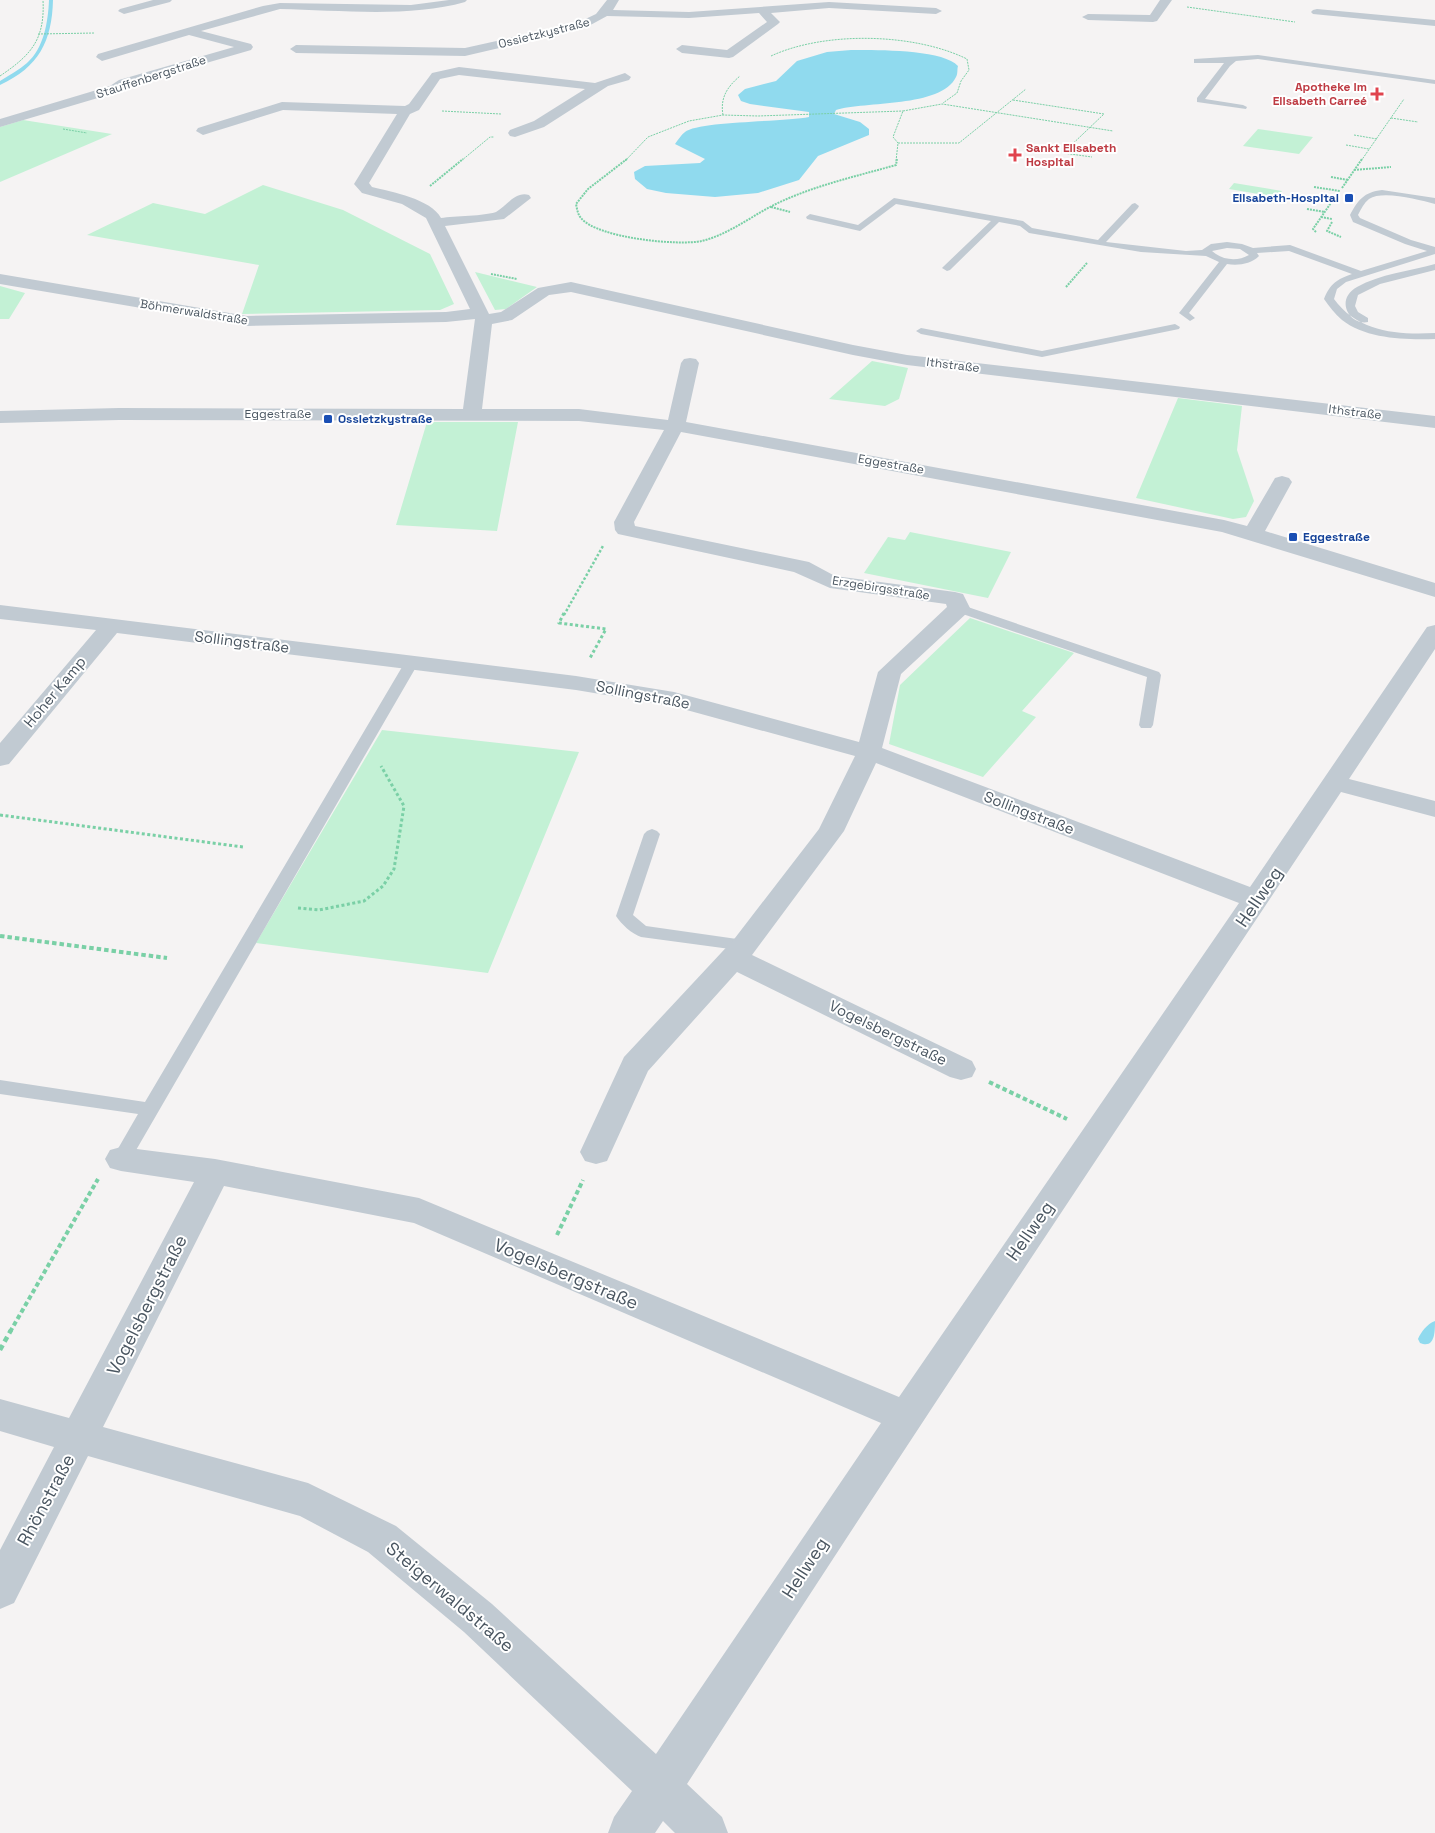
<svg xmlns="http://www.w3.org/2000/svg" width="1435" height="1833" font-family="'Space Grotesk',sans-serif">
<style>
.green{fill:#c3f1d5}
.water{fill:#90daee}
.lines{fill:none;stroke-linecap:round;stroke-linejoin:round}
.stream{fill:#90daee;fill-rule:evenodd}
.path-far5{stroke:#7ad0a6;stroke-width:1;stroke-dasharray:2 1;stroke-linecap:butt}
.path-far4{stroke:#7ad0a6;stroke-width:2;stroke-dasharray:2 1;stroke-linecap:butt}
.path-far3{stroke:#7ad0a6;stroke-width:2.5;stroke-dasharray:2.5 2;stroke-linecap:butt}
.path-far2{stroke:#7ad0a6;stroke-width:3;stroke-dasharray:3 2.5;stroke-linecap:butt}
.path-far1{stroke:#7ad0a6;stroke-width:4;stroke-dasharray:4.5 3;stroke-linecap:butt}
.path{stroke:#7ad0a6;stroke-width:4.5;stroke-dasharray:5.5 4;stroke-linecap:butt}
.service{fill:#c1cad2;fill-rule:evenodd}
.minor{fill:#c1cad2;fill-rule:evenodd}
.health-dot{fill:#e0444e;stroke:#fff;stroke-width:2}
.transit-dot{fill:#1a4fb4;stroke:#fff;stroke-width:2}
.labels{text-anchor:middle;stroke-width:4;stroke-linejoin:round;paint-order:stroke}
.far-street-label{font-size:12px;fill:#4a5661;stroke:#fff}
.far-health-label{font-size:12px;font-weight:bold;fill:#be3a42;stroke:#fff;text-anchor:end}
.far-transit-label{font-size:12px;font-weight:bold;fill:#164399;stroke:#fff;text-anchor:start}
.street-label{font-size:15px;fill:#4a5661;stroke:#fff}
.near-street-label{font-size:18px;fill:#4a5661;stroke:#fff}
</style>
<rect width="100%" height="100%" fill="#f5f3f3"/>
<!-- green -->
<path class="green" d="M23,120L112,134L0,182V127Z
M1258,129L1313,137L1299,154L1243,146Z
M1234,183L1282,191L1277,197L1229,189Z
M263,185L343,210L430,254L454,304L440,310L242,314L259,265L87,235L153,203L205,214Z
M475,272L537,287L506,309L495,310Z
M0,286L25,293L9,319H0Z
M872,361L908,368L899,399L885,406L829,399Z
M1178,398L1242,406L1237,450L1254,501L1246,517L1233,519L1136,498Z
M427,422H518L497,531L396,525Z
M910,532L1011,552L988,598L864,573L888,537L905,540Z
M970,618L1074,653L1022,711L1036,717L983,777L889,744L900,685Z
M382,730L579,752L488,973L256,943Z"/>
<!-- water -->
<path class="water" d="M851,50C874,50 943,49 958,66C957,69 958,74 956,77C941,108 865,101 836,110L834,114L860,122L869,129V135L818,156L799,180L758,193L715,197L666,193L647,189L635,179L634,172L645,166L700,163L705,159L675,144C678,140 681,135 685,132C698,121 785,122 809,117V112L750,104L741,101L738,95L745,89L776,81L797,61L827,52Z"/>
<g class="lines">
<!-- stream -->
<path class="stream" d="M49,0H53C52,41 39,67 0,85V81C9,75 19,70 27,63C44,48 48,22 49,0Z
M1435,1321C1435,1332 1435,1349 1420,1343L1418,1339C1421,1332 1427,1324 1435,1321Z"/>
<!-- path-far5 -->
<path class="path-far5" d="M1187,7L1295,22
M38,34L95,33
M771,56C825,31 914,33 967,59L969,70L961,81L957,93L943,103
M0,76C31,55 45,40 43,0
M1013,100L1104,114L1063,153L1092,157
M442,111L501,114
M903,111L942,104L1113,131
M723,115C720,98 727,87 740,76
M1391,118L1418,122
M63,129L87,133
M1354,135L1377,139
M898,143H959L1026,89
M1346,145L1369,149
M461,161L490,137H494
M625,161L648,137L689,121L723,115L758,116L903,111
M896,161L898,143L893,137L903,111
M1361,161L1404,99"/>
<!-- path-far4 -->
<path class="path-far4" d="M627,159L588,189L576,204C577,209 578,215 581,218C597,238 678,246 702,241C730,234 754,214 780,202C817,185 857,176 896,165L897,159
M1354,170L1391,167
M1331,177L1348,180
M430,186L463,159
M1314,187L1340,191
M1342,188L1362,159
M771,207L790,212
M1307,209L1325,212
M1321,217L1332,219
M1332,222L1327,231L1341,237
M1316,232L1313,229L1335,197
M491,274L517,279
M1066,287L1087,263"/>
<!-- path-far3 -->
<path class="path-far3" d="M564,615L603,546"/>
<!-- path-far2 -->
<path class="path-far2" d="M564,613L559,623L606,629L590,658
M0,815L243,847
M298,908L319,910L364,901L383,886L394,869L404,806L381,766"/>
<!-- path-far1 -->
<path class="path-far1" d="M0,936L167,958
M989,1082L1067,1119
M557,1235L583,1180
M10,1332L98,1179"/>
<!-- path -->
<path class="path" d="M0,1350L11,1330"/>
<!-- service -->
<path class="service" d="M1258,55L1435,80V84L1258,59L1236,61L1230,66L1205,99L1243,105L1247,107L1246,109L1197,102V98L1224,63H1194V59Z
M1382,190L1435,198V204C1419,200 1383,190 1369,199C1364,203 1361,209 1358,215L1360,218L1411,240L1435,247V254L1346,282L1337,289L1334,299C1358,332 1397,335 1435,333V339C1406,340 1366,339 1342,320C1335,314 1329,306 1324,299C1330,284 1337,279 1352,274L1289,251L1257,253L1259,256C1251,264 1238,266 1227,264L1189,313L1195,318L1190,321L1179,313L1219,262L1206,256L1141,252L1029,233L1020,226L999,222L950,270L947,271L942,268L944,266L991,221L896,204L860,231L807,219L806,217L810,214L858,225L894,198L1023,221L1032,228L1098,240L1132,204L1135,203L1139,206L1138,208L1106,242L1186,251L1202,250L1211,244L1227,242L1242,244L1253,248L1290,245L1361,271L1427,251L1405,244L1353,222L1350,215C1358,200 1364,192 1382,190ZM1227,248L1240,249L1249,255C1237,262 1222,260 1212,251Z
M1435,264V270L1380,284L1358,295L1355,306L1358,312L1368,318V322C1350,326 1334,300 1357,287C1380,274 1410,271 1435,264Z
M1175,324L1180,327L1179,329L1042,357L921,334L916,331L921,328L1042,351Z
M959,604L1159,672L1161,675L1153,725L1151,728H1141L1139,725L1147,677L954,611L953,608L954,605Z
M412,658L419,662L128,1164L121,1166L114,1164L112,1159L138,1114L0,1094V1080L145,1102L405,662Z
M652,829L657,831L660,834L633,915L646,926L751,941L753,945L751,949L745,951L641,937C632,934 621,924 616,916L644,834L647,831Z"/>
<!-- minor -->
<path class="minor" d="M153,0H172L170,2L124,14L118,11L120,9Z
M449,0H467L465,2C409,18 338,10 280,9L201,31L251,44L253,47L251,50L127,86L118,92L0,127V119L110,86L119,80L234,47L189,35L102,61L96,57L98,54L263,6L280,3L411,5Z
M607,0H619L613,10L689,12L829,2L936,8L942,11L936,14L829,8L771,13L780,22L778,24L733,57L729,58L682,53L676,49L682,45L727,50L767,22L759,13L689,18L607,16L585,28L465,56L296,53L290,49L296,45L465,48L577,23L596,14Z
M1160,0H1172L1157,21L1153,22L1088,20L1082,17L1088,14L1150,15Z
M1317,9L1435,20V26L1313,14L1311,12L1313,10Z
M459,67L595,83L625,73L631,77L629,80L608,86L544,127L515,137L510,136L508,133L510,130L534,121L585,89L459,75L440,79L419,110L410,114L369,183L372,187C392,192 431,199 441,218C454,216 485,216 496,212C507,206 515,191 529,195L531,198L504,219L445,226L489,314L501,312L538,288L571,282L853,345L907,355L1435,416V428L907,365L853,355L571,292L549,295L512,320L492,324L482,409H579L668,420L681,363L684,359L690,358L696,359L699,363L686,422L1224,520L1247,526L1275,478L1282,476L1289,478L1292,482L1265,531L1435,583V597L1222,532L681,432L634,522L635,526L809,562L835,576L955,592L963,594L970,608L967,613L901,674L882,748L1250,887L1427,627L1435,625V649L1349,779L1435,801V817L1341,792C1123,1120 901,1451 687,1784L722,1817L728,1833H675L663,1821L655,1833H608L614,1817L632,1791L464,1632L368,1552L300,1516L88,1456L14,1603L0,1609V1550L54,1447L0,1431V1399L69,1418L194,1182L121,1171L110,1168L105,1159L110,1150L121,1147L215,1159L419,1198L899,1397L1239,903L876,763L844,831L752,955L972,1061L976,1069L972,1077L961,1080L950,1077L737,972L648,1071L607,1161L596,1164L585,1161L580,1152L624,1057L735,938L819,829L855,756L672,706L576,690L117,633L9,764L0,766V743L96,630L0,619V605L576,676L674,692L859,742L878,672L947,607L946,604L830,588L794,572L618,534L615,530L614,522L664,430L579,421L119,420L0,423V411L119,408L463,409L475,319L446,322L247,326L0,284V274L247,316L446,312L470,309L426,218L402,204L362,193L354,184L397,114L283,110L203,135L196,131L198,128L282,102L405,106L409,104L432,73ZM224,1186L414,1223L881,1423L656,1754L492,1604L396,1526L308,1483L103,1427Z"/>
</g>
<!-- markers -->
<g class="health-dot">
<path d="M1374.5 86.5h5v5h5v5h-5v5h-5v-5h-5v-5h5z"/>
<path d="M1012.5 147.5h5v5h5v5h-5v5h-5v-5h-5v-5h5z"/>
</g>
<g class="transit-dot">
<rect x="1344" y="193" width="10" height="10" rx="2.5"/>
<rect x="323" y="414" width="10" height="10" rx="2.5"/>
<rect x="1288" y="532" width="10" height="10" rx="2.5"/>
</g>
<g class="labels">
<!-- far-street labels -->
<g class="far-street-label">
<text transform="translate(544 33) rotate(-14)" y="4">Ossietzkystraße</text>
<text transform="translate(151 77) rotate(-18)" y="4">Stauffenbergstraße</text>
<text transform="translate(194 312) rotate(9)" y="4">Böhmerwaldstraße</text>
<text transform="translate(953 365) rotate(7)" y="4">Ithstraße</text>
<text transform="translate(1355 412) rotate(7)" y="4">Ithstraße</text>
<text x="278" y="418">Eggestraße</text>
<text transform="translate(891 464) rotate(10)" y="4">Eggestraße</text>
<text transform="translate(881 588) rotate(9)" y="4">Erzgebirgsstraße</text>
</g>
<!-- far-health labels -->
<g class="far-health-label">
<text x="1367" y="91">Apotheke im<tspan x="1367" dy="14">Elisabeth Carreé</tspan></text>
<text x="1026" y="152" text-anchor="start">Sankt Elisabeth<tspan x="1026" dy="14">Hospital</tspan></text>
</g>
<!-- far-transit labels -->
<g class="far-transit-label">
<text x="1339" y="202" text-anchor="end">Elisabeth-Hospital</text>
<text x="338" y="423">Ossietzkystraße</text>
<text x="1303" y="541">Eggestraße</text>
</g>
<!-- street labels -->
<g class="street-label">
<text transform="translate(242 642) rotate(7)" y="5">Sollingstraße</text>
<text transform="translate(55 692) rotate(-50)" y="5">Hoher Kamp</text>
<text transform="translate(643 695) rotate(11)" y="5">Sollingstraße</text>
<text transform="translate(1029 813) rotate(21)" y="5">Sollingstraße</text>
<text transform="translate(888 1033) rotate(26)" y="5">Vogelsbergstraße</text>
</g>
<!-- near-street labels -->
<g class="near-street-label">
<text transform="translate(1259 897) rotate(-56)" y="6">Hellweg</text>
<text transform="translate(1030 1231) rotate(-55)" y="6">Hellweg</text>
<text transform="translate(566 1274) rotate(23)" y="6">Vogelsbergstraße</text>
<text transform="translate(147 1305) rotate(-63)" y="6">Vogelsbergstraße</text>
<text transform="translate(46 1500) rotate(-62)" y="6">Rhönstraße</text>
<text transform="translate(805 1568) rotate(-57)" y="6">Hellweg</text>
<text transform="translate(450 1597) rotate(40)" y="6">Steigerwaldstraße</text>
</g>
</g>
</svg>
